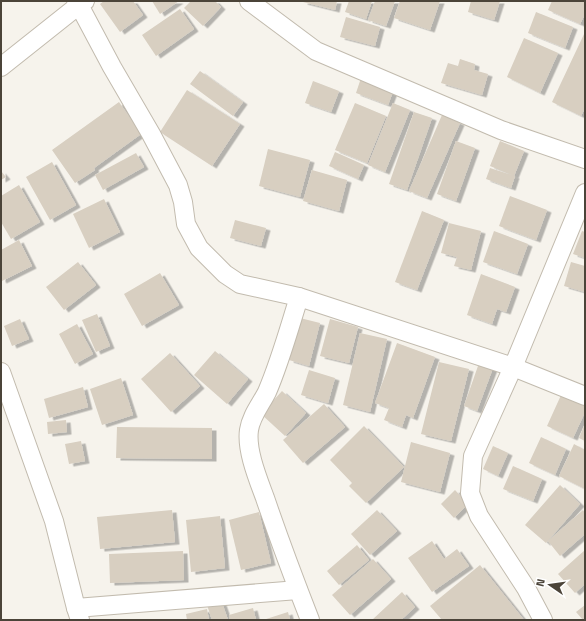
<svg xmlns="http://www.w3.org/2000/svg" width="586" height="621" font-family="'Titillium Web',sans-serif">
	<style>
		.building { fill: #d8cfc1; filter: url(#shadow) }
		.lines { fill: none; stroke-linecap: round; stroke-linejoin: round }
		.street-casing { stroke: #c2bbae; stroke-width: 20 }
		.street { stroke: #fff; stroke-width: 18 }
	</style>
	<defs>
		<filter id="shadow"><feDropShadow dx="4.5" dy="2.5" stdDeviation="0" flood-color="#0004"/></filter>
	</defs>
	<rect width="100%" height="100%" fill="#f6f3ec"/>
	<!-- building -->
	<g class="building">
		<path d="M104,1H133L143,15L120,32L100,4Z"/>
		<path d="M152,1H179L160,14Z"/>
		<path d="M191,1H215L221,7L203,26L184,8Z"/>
		<path d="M303,1H337L335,10L303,2Z"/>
		<path d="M349,1H372L366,19L345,12Z"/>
		<path d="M375,1H395L386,26L368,20Z"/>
		<path d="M400,1H440L430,30L394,18Z"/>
		<path d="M471,1H500L494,20L468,12Z"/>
		<path d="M552,1H585V14L580,24L548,10Z"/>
		<path d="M180,9L194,29L156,56L142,35Z"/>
		<path d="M536,12L573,27L565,48L528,33Z"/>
		<path d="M346,17L380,27L375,46L340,37Z"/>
		<path d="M585,32V108L581,116L552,102Z"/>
		<path d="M524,38L558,53L540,93L507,77Z"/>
		<path d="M460,59L475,64L474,70L488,74L482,95L441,83L448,63L458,66Z"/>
		<path d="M200,71L243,102L233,116L190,84Z"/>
		<path d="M361,78L394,89L388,105L356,93Z"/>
		<path d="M313,81L339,91L331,112L305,103Z"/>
		<path d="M187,90L240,124L212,166L160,132Z"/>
		<path d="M119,102L141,134L94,168L95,170L75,183L52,150Z"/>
		<path d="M355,103L386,116L367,163L335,150Z"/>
		<path d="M393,103L410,110L385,172L368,165Z"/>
		<path d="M414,112L432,118L407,190L389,184Z"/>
		<path d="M442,115L460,123L427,198L409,191Z"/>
		<path d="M456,141L475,148L456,201L437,194Z"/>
		<path d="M500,141L524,151L514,176L490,166Z"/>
		<path d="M268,149L310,160L300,197L259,186Z"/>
		<path d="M335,152L364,165L358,179L329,166Z"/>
		<path d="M136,153L144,167L103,190L95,175Z"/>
		<path d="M52,162L76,205L50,220L26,177Z"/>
		<path d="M490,168L515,176L511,188L486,179Z"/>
		<path d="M312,170L347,180L339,211L303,201Z"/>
		<path d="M1,171L6,177L1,180Z"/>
		<path d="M19,185L40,222L11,239L1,222V196Z"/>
		<path d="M510,196L547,210L536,240L499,226Z"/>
		<path d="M104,199L120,232L89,248L73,214Z"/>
		<path d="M422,211L444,220L417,290L395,282Z"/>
		<path d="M235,220L266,228L261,246L230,238Z"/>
		<path d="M449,223L481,231L471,270L454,266L457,257L441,253Z"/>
		<path d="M494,231L528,244L517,274L483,262Z"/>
		<path d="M582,231L585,232V258L573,254Z"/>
		<path d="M19,240L32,266L2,281L1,279V250Z"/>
		<path d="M78,262L96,285L64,310L46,287Z"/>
		<path d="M571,262L585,266V292L564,286Z"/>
		<path d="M160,273L179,305L142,326L124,294Z"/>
		<path d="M481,274L515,287L506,312L497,309L492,324L467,315Z"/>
		<path d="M97,314L110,346L96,352L82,320Z"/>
		<path d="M300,318L320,323L309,366L289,360Z"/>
		<path d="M20,319L29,339L12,346L4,326Z"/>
		<path d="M330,319L358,327L349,363L320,356Z"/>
		<path d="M77,324L93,354L75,364L59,334Z"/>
		<path d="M360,333L387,339L370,412L343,405Z"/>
		<path d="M397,343L435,357L413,418L406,415L402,427L384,420L389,408L375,403Z"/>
		<path d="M215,351L248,379L227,404L194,375Z"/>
		<path d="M170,353L200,386L171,412L141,379Z"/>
		<path d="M439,362L469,369L451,441L421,434Z"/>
		<path d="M479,363L493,368L477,411L464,406Z"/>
		<path d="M309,370L335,378L328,403L301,395Z"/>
		<path d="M121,378L133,415L102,425L90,389Z"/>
		<path d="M83,387L88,407L49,418L44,399Z"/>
		<path d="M282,391L306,413L285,436L261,414Z"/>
		<path d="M562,393L585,404V412L573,438L547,426Z"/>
		<path d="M324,404L345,427L303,463L283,440Z"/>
		<path d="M66,420L67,432L48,434L47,422Z"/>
		<path d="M585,424V441L579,438Z"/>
		<path d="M364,426L404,467L366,503L349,486L352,483L330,460Z"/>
		<path d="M117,427L212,428V459L116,458Z"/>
		<path d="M541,437L566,449L555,475L529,463Z"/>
		<path d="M81,441L85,461L69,464L65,444Z"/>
		<path d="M411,442L450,453L440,492L401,482Z"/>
		<path d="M574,444L585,450V489L559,476Z"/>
		<path d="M493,446L508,453L498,476L483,469Z"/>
		<path d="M513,466L542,479L533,501L503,489Z"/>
		<path d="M560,485L580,504L546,543L525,525Z"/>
		<path d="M455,490L468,504L454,518L441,504Z"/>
		<path d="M172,510L175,542L100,549L97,517Z"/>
		<path d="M377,510L397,531L370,555L351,534Z"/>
		<path d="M583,510L585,513V534L560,556L548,541Z"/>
		<path d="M259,512L271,563L241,570L229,520Z"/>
		<path d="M220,516L225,568L191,572L186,520Z"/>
		<path d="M432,541L444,559L457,549L469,566L432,592L408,558Z"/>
		<path d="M357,545L369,560L339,585L327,571Z"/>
		<path d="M585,550V584L575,593L558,574Z"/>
		<path d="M183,551L184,580L110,583L109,554Z"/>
		<path d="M373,559L391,579L350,615L332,595Z"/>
		<path d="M480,565L524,620H442L430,606Z"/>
		<path d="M402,592L415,607L401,620H372Z"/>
		<path d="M220,597L228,620H212L206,602Z"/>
		<path d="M585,605V620H583L576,612Z"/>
		<path d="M253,608L256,620H230L229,615Z"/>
		<path d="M207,609L209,620H187L186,614Z"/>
		<path d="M288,612L290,620H263Z"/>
	</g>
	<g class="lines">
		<!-- street casing -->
		<g class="street-casing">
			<g id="street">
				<path d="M85,1L79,5L112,67L151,134L178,185L183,202L186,224L199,248L225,274L240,284L299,297L513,367L585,193"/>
				<path d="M249,1L316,51L501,130L585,159"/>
				<path d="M1,67L79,5L76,1"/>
				<path d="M299,297C289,329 280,362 267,392C261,404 251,416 249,430C246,450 258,479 265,498C279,539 294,579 310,620"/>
				<path d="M1,372L54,521L76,608L80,620"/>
				<path d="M76,608L298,590"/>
				<path d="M543,620L526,588L479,516L470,493L473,456L513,367L585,396"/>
			</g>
		</g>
		<!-- street -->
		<use href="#street" class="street"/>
	</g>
	<!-- border -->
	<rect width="586" height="621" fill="none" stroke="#4b4439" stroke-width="4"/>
	<!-- north arrow -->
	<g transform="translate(550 585) rotate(283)" stroke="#ffffff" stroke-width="3" paint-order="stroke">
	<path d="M0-3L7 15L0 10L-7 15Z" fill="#4b4439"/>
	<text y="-6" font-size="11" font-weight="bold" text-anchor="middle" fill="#4b4439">N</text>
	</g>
</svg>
